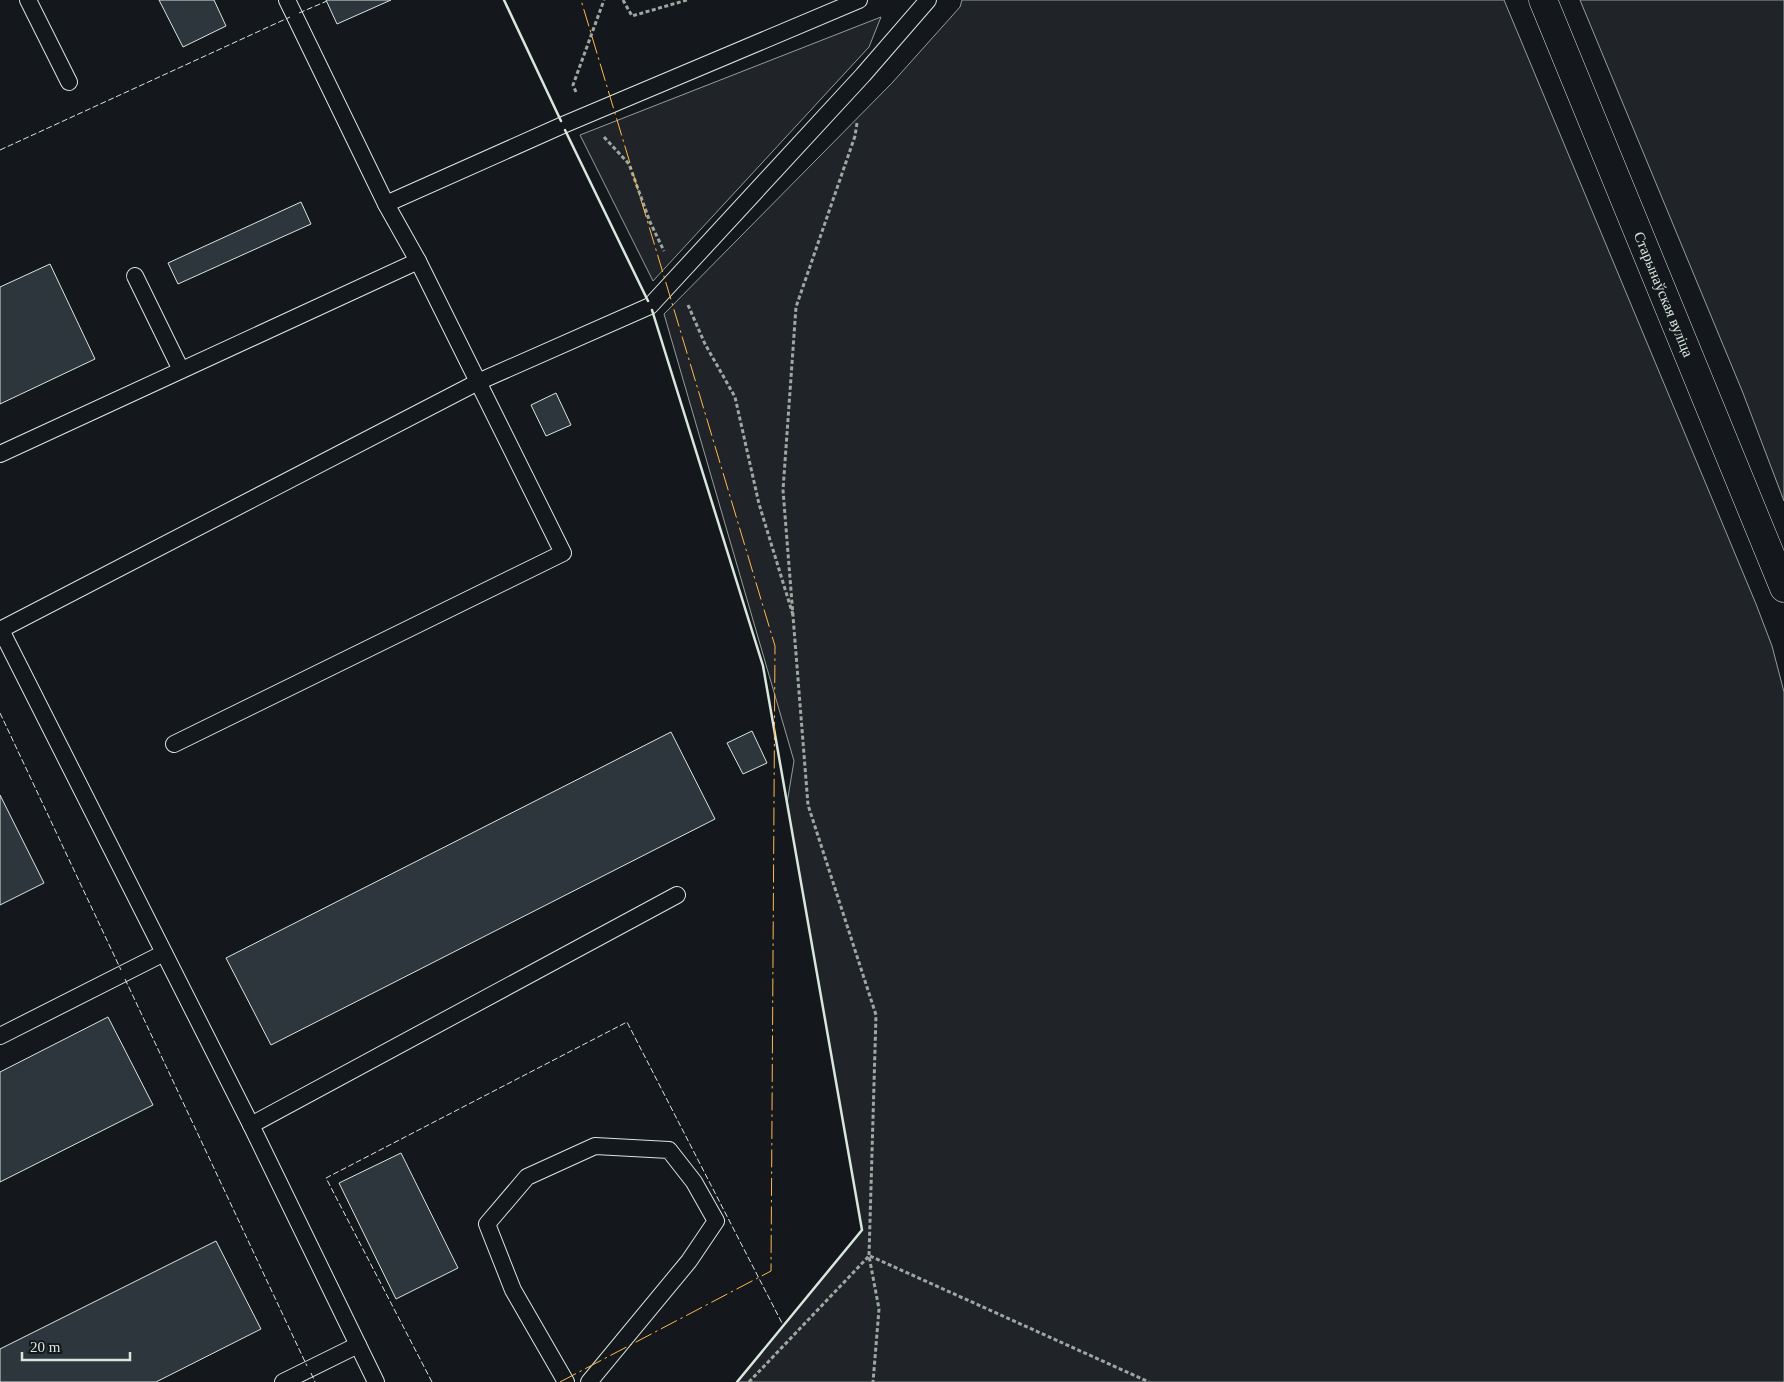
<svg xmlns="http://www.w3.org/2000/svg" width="1784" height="1382" font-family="Georgia,serif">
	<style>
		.green { fill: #202428; stroke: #939e99 }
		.building { fill: #2c363c; stroke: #d8e6dc }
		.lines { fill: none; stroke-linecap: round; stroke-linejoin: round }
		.service-casing { stroke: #d8e6dc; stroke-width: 18 }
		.secondary-casing { stroke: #d8e6dc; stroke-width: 29 }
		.path { stroke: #9da8a2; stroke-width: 3; stroke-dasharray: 4 2.5; stroke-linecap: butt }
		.service { stroke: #14181c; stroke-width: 16 }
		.secondary { stroke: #14181c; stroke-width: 28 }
		.fence { stroke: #d8e6dc; stroke-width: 1; stroke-dasharray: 6 2.5; stroke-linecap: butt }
		.wall { stroke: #d8e6dc; stroke-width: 2.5 }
		.power { stroke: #ffb74d; stroke-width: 1; stroke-dasharray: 18 4 2.5 4; stroke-linecap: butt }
		.labels { text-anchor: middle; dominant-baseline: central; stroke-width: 4; stroke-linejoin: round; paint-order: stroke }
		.street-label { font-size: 15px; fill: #d8e6dc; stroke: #14181c }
	</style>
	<rect width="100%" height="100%" fill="#14181c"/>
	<!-- green -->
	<g class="green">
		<path d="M962,0H1504L1756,604L1772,646L1784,692V1382H737L862,1230L787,803L794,761L664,314L892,83L960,7Z"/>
		<path d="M1580,0H1784V501L1743,393Z"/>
		<path d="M881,17L869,47L653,281L580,135Z"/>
	</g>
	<!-- building -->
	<g class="building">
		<path d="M159,0H214L226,26L183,47Z"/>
		<path d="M326,0H391L337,24Z"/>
		<path d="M301,202L311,224L178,284L168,263Z"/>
		<path d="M50,264L95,359L0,404V287Z"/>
		<path d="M556,393L571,425L546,436L531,405Z"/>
		<path d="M752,731L767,763L743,774L727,743Z"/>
		<path d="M671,732L715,819L271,1045L226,958Z"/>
		<path d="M0,795L44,883L0,905Z"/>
		<path d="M108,1017L153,1105L0,1182V1072Z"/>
		<path d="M401,1153L458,1268L396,1299L339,1183Z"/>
		<path d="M216,1241L261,1329L156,1382H0V1349Z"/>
	</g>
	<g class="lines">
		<!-- service casing -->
		<g class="service-casing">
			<g id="service">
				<path d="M28,0L69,82"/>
				<path d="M386,204L563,125L859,0"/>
				<path d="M135,276L181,370"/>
				<path d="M0,454L418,261"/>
				<path d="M0,630L478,382L650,306L863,75L928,0"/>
				<path d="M1,630L251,1125L376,1382"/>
				<path d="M174,744L563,553L418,261L386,204L287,0"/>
				<path d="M0,1036L164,953"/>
				<path d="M251,1125L677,895"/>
				<path d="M283,1382L358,1345"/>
				<path d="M566,1382L513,1290L487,1224L527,1177L595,1146L669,1150L694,1182L716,1221L689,1261L589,1382"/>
			</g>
		</g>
		<!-- secondary casing -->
		<g class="secondary-casing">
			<g id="secondary">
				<path id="s1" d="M1543,0L1784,588"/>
			</g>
		</g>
		<!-- path -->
		<g class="path">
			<path d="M623,0L632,16L687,0"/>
			<path d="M576,92L573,85L604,0"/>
			<path d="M857,123L855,136L796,307L783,490L808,805L876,1015L869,1256L879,1309L873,1382"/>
			<path d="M604,137L629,164L650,222L664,251"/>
			<path d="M688,305L705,344L735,397L759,504L793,615"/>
			<path d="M870,1256L1149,1382"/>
			<path d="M749,1382L869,1256"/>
		</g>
		<!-- service -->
		<use href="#service" class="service"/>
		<!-- secondary -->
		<use href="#secondary" class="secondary"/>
		<!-- fence -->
		<g class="fence">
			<path d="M299,13L327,1"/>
			<path d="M0,150L290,17"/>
			<path d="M0,713L121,970"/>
			<path d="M125,979L307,1366"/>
			<path d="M311,1373L315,1382"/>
			<path d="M432,1382L326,1178L627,1022L783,1325"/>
		</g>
		<!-- wall -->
		<g class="wall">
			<path d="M504,0L561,121"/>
			<path d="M565,130L648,301"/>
			<path d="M652,310L763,666L862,1230L737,1382"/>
		</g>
		<!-- power -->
		<path class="power" d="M560,1382L771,1271L775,646L581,0"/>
	</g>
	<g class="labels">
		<!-- street labels -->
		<g class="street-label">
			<text stroke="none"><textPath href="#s1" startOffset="318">Старынаўская вуліца</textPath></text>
		</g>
	</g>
	<!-- scale -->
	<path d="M22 1352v8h108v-8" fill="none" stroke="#d8e6dc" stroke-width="2.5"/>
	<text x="30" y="1352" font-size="15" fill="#d8e6dc" stroke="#14181c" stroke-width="4" paint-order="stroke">20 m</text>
</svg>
